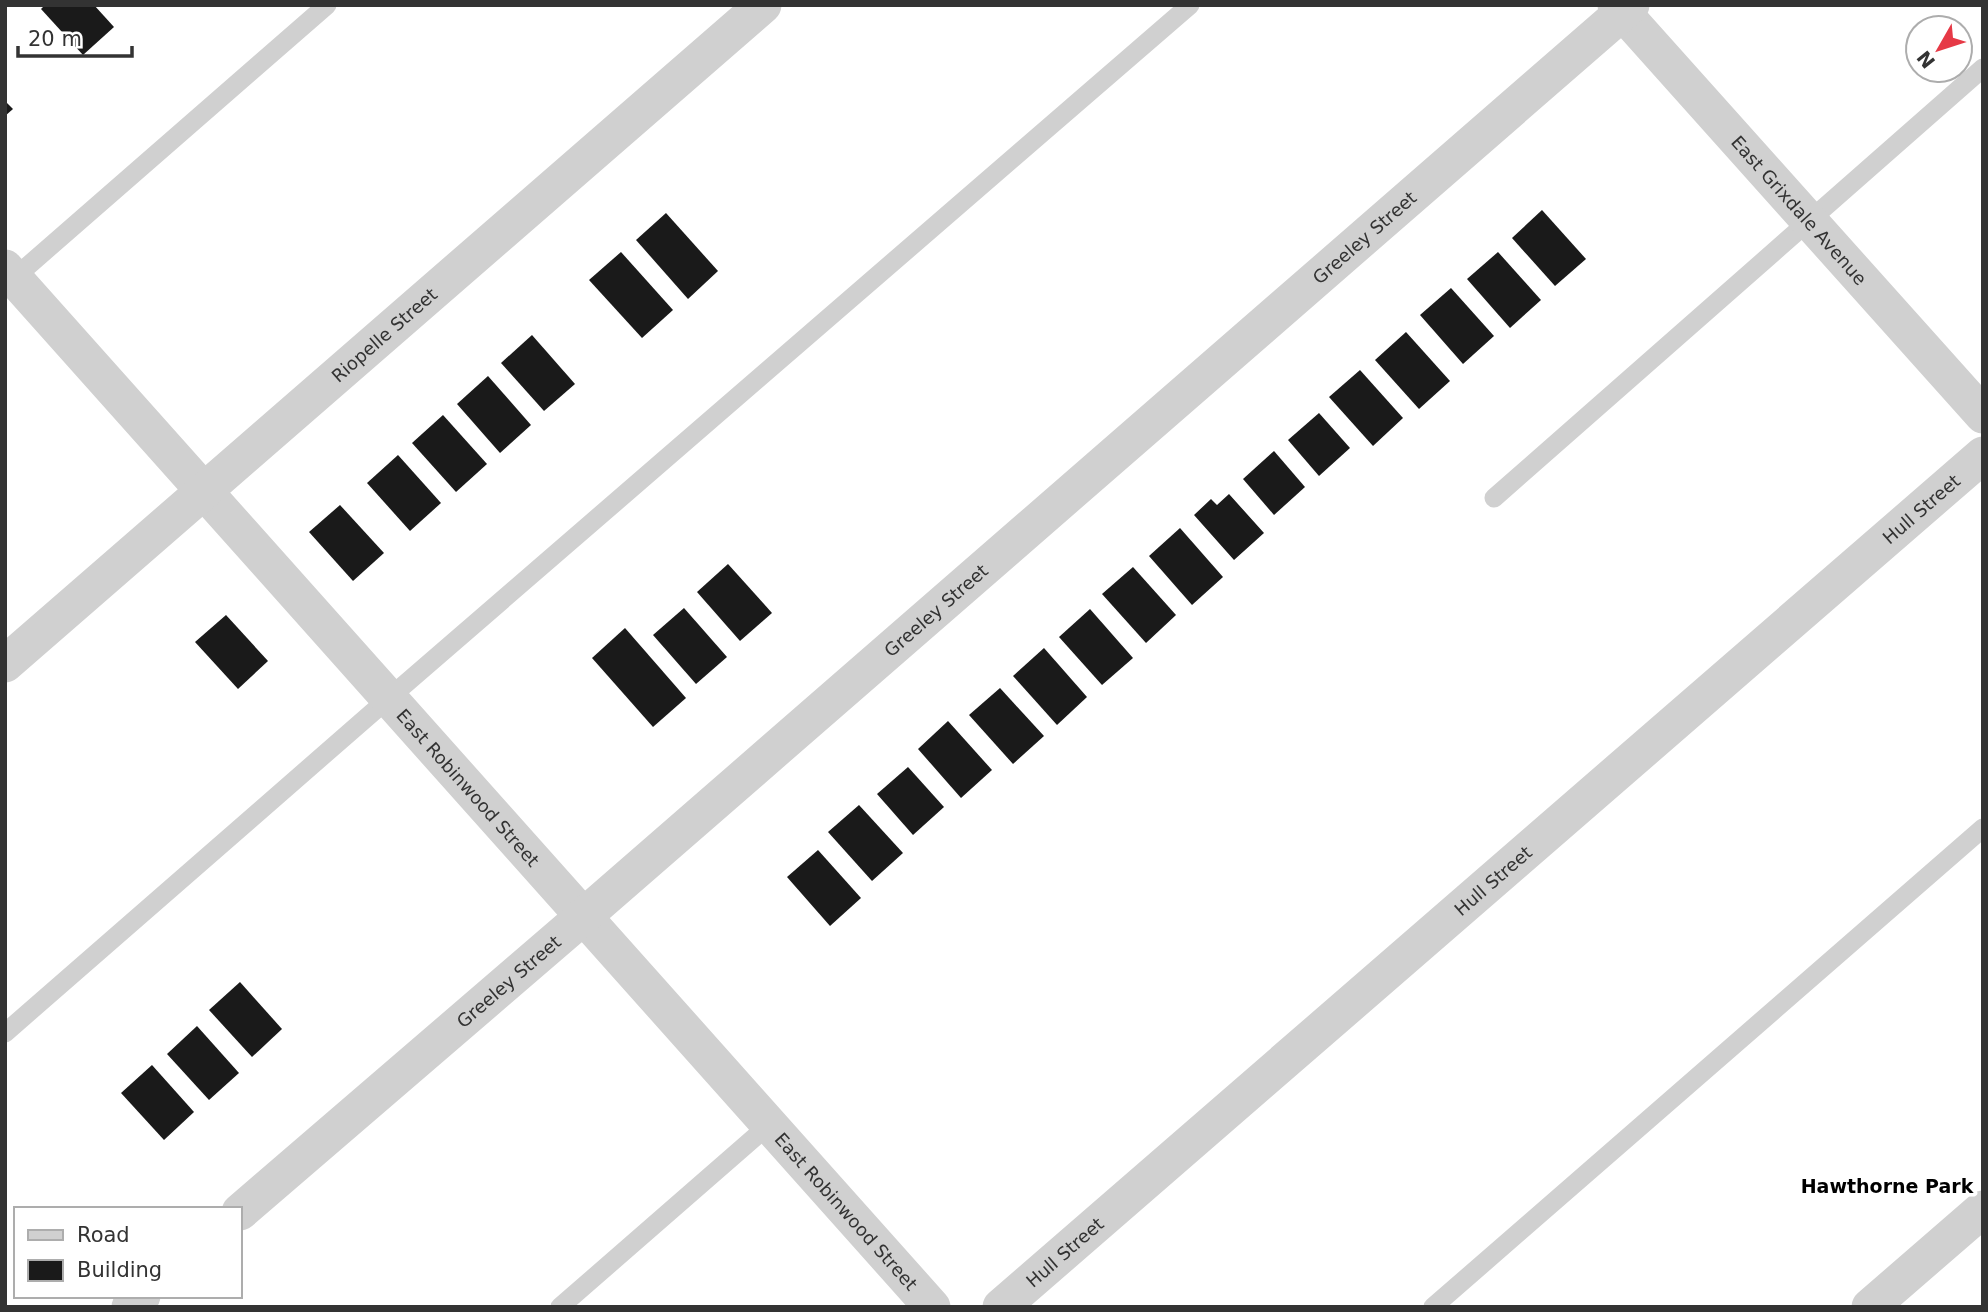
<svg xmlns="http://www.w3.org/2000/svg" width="1988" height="1312" font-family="'DejaVu Sans',sans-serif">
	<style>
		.building { fill: #1a1a1a }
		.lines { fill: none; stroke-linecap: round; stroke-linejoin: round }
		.lane { stroke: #d0d0d0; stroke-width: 19 }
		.street { stroke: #d0d0d0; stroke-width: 37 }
		.labels { text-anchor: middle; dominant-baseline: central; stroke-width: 7; stroke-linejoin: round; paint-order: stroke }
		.street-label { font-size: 18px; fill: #333; stroke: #fff }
		.neighbourhood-label { font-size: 19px; font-weight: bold; fill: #000; stroke: #fff }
	</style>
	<rect width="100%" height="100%" fill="#fff"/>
	<!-- building -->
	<g class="building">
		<path d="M45,5H94L114,27L83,55L41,9Z"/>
		<path d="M5,101L13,109L5,116Z"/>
		<path d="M1542,210L1586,259L1555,286L1512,238Z"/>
		<path d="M666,213L718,271L688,299L636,240Z"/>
		<path d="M621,252L673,310L642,338L589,280Z"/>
		<path d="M1498,252L1541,300L1510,328L1467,279Z"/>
		<path d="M1451,288L1494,336L1463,364L1420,315Z"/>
		<path d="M1406,332L1450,381L1419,409L1375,360Z"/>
		<path d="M532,335L575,384L544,411L501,363Z"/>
		<path d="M1360,370L1403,418L1373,446L1329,397Z"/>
		<path d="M488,376L531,425L500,453L457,404Z"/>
		<path d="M1319,413L1350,448L1319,476L1288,440Z"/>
		<path d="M443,415L487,464L456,492L412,443Z"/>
		<path d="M1274,451L1305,487L1274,515L1243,479Z"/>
		<path d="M398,455L441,503L410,531L367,483Z"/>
		<path d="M1229,494L1264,533L1234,560L1194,515L1211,499L1217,505Z"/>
		<path d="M340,505L384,553L353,581L309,532Z"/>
		<path d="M1180,528L1223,577L1192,605L1149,556Z"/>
		<path d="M728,564L772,613L740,641L697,592Z"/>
		<path d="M1133,567L1176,615L1146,643L1102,594Z"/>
		<path d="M684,608L727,657L696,684L653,635Z"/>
		<path d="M1090,609L1133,658L1102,685L1059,637Z"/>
		<path d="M226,615L268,661L238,689L195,642Z"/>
		<path d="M625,628L686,698L653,727L592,658Z"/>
		<path d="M1044,648L1087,697L1057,725L1013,676Z"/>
		<path d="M1000,688L1044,736L1013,764L969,715Z"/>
		<path d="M948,721L992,770L961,798L918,749Z"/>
		<path d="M908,767L944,807L913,835L877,794Z"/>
		<path d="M859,805L903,853L872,881L828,832Z"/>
		<path d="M818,850L861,898L830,926L787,877Z"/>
		<path d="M240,982L282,1029L252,1057L209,1010Z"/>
		<path d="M197,1026L239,1073L209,1100L167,1054Z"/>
		<path d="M152,1065L194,1112L164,1140L121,1093Z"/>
	</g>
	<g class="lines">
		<!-- lane -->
		<g class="lane">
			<path d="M14,278L327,5"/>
			<path d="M1494,498L1983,68"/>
			<path d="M5,1033L389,698L1190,5"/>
			<path d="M560,1307L770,1124"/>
			<path d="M1433,1307L1983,828"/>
		</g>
		<!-- street -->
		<g class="street">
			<path id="s1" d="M1616,5L1983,415"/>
			<path id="s2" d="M5,268L932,1307"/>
			<path id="s3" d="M5,664L763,5"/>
			<path id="s4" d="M240,1212L584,916L1631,5"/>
			<path d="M130,1307L142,1296"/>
			<path id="s5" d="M1001,1307L1983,455"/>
			<path d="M1870,1307L1983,1209"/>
		</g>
	</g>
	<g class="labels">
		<!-- street labels -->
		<g class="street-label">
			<text stroke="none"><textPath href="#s1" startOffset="275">East Grixdale Avenue</textPath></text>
			<text stroke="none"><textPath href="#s4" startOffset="1488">Greeley Street</textPath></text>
			<text stroke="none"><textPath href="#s3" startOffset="502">Riopelle Street</textPath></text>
			<text stroke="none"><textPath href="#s5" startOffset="1218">Hull Street</textPath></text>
			<text stroke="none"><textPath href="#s4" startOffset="920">Greeley Street</textPath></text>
			<text stroke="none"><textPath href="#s2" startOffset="696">East Robinwood Street</textPath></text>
			<text stroke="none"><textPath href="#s5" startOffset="651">Hull Street</textPath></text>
			<text stroke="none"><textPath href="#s4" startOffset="354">Greeley Street</textPath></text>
			<text stroke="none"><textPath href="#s2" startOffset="1264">East Robinwood Street</textPath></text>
			<text stroke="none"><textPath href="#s5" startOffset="84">Hull Street</textPath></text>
		</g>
		<!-- neighbourhood labels -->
		<g class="neighbourhood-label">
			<text x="1887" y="1186">Hawthorne Park</text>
		</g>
	</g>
	<!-- border -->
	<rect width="1988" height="1312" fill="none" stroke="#333333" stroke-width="14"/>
	<!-- legend -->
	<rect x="14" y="1207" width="228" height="91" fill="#ffffff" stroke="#adadad" stroke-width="2"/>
	<rect x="28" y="1230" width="35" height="10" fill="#d0d0d0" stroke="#adadad" stroke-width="2"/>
	<text x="77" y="1242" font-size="21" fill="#333333">Road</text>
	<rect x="28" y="1260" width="35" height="21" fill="#1a1a1a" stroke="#adadad" stroke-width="2"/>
	<text x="77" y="1277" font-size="21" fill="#333333">Building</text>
	<!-- north arrow -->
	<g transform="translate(1939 49) rotate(231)"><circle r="33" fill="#ffffff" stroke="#adadad" stroke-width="2"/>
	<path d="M0-5L12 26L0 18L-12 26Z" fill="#e63946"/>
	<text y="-10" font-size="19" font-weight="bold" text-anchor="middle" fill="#333333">N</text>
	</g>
	<!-- scale -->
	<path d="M18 46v10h114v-10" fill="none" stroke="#333333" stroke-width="3.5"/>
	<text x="28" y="46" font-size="21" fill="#333333" stroke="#ffffff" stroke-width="5" paint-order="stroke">20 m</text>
</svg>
